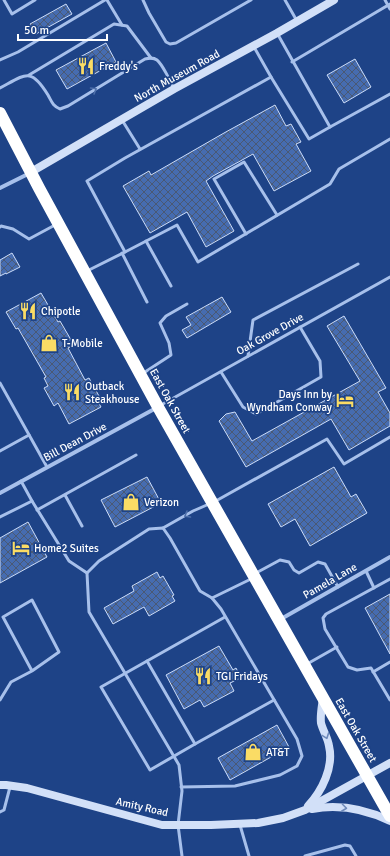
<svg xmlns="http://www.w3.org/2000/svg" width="390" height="856" font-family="Signika,sans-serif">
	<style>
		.building { fill: url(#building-cross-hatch); stroke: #ccdcf8 }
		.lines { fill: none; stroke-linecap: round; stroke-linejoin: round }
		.lane { stroke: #a7c0eb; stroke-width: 3 }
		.street { stroke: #a7c0eb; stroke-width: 4 }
		.secondary { stroke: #d2e0f8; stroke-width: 8 }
		.highway { stroke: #fff; stroke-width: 12 }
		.oneway { stroke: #4e6faa }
		.oneway2 { stroke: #6f8aba }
		.labels { text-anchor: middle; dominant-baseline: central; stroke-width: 3.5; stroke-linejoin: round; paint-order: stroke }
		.poi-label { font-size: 11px; fill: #fff; stroke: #1e4387; text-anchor: start }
		.street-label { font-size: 11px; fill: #fff; stroke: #1e4387 }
	</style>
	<defs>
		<pattern id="building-cross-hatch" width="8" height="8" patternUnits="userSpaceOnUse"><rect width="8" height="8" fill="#466cb0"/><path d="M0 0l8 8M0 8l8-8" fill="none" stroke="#4a5974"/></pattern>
	</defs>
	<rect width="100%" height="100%" fill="#1e4387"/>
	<!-- building -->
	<g class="building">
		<path d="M66,4L72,14L36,34L30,24Z"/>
		<path d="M106,43L116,62L67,89L56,70Z"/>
		<path d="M355,59L371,87L344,103L327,75Z"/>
		<path d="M275,105L286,126L291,124L301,142L296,144L311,171L274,191L253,154L213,176L206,181L234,231L206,247L187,212L150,233L123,186L149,171L151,175L224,133Z"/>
		<path d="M12,253L20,267L6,274V273L0,276V260Z"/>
		<path d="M41,293L58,322L60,321L74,345L68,348L85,380L89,378L99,396L96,398L101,407L69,424L58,403L54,406L44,388L48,386L44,378L46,377L18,328L16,329L6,312Z"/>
		<path d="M222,297L231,312L187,338L182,330L191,325L186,317Z"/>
		<path d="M344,316L386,388L378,392L390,413V426L349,450L331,419L246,467L219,421L226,414L235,412L252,441L360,381L327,326Z"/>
		<path d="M334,467L351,497L356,494L367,513L310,546L295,519L281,527L268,504Z"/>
		<path d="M147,477L161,503L115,527L101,500Z"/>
		<path d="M28,522L47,557L0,583V538Z"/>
		<path d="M157,572L160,578L163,576L174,595L172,596L175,601L149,616L144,607L113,624L104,608L134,591L132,586Z"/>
		<path d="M390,594V654L365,608Z"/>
		<path d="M219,646L233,670L236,668L241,678L230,683L234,691L204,707L200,700L184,709L166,675Z"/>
		<path d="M277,725L289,747L230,780L218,758Z"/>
	</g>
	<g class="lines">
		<!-- lane -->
		<g class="lane">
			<path d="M4,0L12,14L35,0"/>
			<path d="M107,0L122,25"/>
			<path d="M143,0L149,13L166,42L170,44L176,43L251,0"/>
			<path d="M285,0L297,21"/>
			<path d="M385,0L390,9"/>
			<path d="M277,33L330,127L390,94"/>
			<path d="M254,47L271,77"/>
			<path d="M0,60L18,52L105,0"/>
			<path d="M292,62L390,4"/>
			<path d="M29,75L114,24L127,26L151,58"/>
			<path d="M0,88C26,74 31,67 48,95C52,102 52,105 60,109L68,106L145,59C149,58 153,57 157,60C162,64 171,82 174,89"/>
			<path d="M122,120L140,149"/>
			<path d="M0,227L1,226L13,229L29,239L55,225"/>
			<path d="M246,234L214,179L244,162L277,215"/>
			<path d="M146,241L171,286"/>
			<path d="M125,252L177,225L198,262L330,184L339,169L390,139"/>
			<path d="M122,253L147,302"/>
			<path d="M87,271L125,252L87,181L125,158L271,77L309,139L330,127"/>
			<path d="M248,356L253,320L358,264"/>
			<path d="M221,372L243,407L256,414L321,377L320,361L300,327"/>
			<path d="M142,374L171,355L169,343L160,323L166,316L187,304"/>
			<path d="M0,383L47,467"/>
			<path d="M161,405L390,277"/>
			<path d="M0,451L29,435"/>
			<path d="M21,481L32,501L69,561L87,573"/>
			<path d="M65,495L82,526"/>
			<path d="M214,502L327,439L344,464L390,437"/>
			<path d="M37,510L136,455"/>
			<path d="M0,517L32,501"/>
			<path d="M163,528L193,511L209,504"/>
			<path d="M366,571L374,588"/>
			<path d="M256,573L280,560L289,562L294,570L299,573L318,562L325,564L338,587"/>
			<path d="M390,579L326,614L323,618L325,629L348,667L357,670L371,668L390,700"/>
			<path d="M147,661L195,744L274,700"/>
			<path d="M307,664L337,647"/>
			<path d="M373,672L390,662"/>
			<path d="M0,700L11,682L32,671L59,652L32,600L3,617L32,671"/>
			<path d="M195,744L150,770L101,687L225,617"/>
			<path d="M181,787L235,786L280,775L297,766L302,756L297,739L221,609L212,598"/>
			<path d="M0,812L4,810L10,787"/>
			<path d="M240,825L249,856"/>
			<path d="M182,856L178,825L182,791L179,765L89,612L87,573L99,561L149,529L163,528L170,538L200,591L212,598L253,578"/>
			<path d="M305,856L345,845L350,846L356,856"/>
		</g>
		<!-- street -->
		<g class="street">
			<path d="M0,188L30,173"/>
			<path d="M0,493L158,407"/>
			<path d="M281,619L390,557"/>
		</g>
		<!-- secondary -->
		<g class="secondary">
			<path d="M31,172L174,89L277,33L334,0"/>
			<path d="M0,785H6L27,788L162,825H211L258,823L283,818L305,810L390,763"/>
			<path d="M308,806C322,791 334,767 329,746C328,738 323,731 321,723C320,715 322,706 323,698"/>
			<path d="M312,809C339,804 365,809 390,821"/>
		</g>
		<!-- highway -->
		<path class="highway" d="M0,113L39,188L158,407L390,816"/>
	</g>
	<!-- one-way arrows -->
	<defs><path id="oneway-chevron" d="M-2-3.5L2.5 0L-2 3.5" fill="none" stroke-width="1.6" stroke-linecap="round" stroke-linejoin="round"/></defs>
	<g class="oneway">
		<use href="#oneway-chevron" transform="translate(94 90) rotate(-31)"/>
		<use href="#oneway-chevron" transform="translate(187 515) rotate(150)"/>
	</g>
	<g class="oneway2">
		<use href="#oneway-chevron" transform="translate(326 736) rotate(70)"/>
		<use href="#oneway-chevron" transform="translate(344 808) rotate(7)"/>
	</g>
	<!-- icons -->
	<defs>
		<g id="restaurant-bare" transform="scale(1.38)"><path d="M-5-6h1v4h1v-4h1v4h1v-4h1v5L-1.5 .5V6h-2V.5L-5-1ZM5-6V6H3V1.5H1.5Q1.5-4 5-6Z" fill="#fadc65" stroke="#1e4387" stroke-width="2.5" paint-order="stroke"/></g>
		<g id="shop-bare" transform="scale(1.38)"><path d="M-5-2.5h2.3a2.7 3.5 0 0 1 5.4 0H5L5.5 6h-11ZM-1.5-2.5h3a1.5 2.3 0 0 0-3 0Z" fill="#fadc65" stroke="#1e4387" stroke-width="2.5" paint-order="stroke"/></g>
		<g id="hotel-bare" transform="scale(1.38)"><path d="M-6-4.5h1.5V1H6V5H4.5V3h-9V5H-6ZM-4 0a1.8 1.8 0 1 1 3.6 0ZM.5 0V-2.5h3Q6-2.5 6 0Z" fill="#fadc65" stroke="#1e4387" stroke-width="2.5" paint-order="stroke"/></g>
	</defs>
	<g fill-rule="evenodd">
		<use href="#restaurant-bare" x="86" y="66"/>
		<use href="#restaurant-bare" x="28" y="311"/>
		<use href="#shop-bare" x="49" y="343"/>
		<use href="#restaurant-bare" x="72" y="392"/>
		<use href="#hotel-bare" x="345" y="400"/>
		<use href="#shop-bare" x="131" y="502"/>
		<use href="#hotel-bare" x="21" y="548"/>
		<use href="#restaurant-bare" x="203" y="676"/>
		<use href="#shop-bare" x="253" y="752"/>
	</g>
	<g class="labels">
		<!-- poi labels -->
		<g class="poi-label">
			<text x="99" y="66">Freddy's</text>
			<text x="41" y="311">Chipotle</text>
			<text x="62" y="343">T-Mobile</text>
			<text x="85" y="386">Outback<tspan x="85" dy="13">Steakhouse</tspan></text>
			<text x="332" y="394" text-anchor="end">Days Inn by<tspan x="332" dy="13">Wyndham Conway</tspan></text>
			<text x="144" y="502">Verizon</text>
			<text x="34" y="548">Home2 Suites</text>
			<text x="216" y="676">TGI Fridays</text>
			<text x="266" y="752">AT&amp;T</text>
		</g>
		<!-- street labels -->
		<g class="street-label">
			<text transform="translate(177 76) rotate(-29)">North Museum Road</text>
			<text transform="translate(270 334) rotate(-29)">Oak Grove Drive</text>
			<text transform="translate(170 401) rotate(61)">East Oak Street</text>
			<text transform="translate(75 442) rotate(-28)">Bill Dean Drive</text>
			<text transform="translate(330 581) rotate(-30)">Pamela Lane</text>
			<text transform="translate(356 730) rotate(60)">East Oak Street</text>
			<text transform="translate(142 807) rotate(13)">Amity Road</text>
		</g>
	</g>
	<!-- scale -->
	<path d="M18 34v6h89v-6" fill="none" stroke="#ffffff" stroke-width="2"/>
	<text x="24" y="34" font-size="12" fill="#ffffff" stroke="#1e4387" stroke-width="3" paint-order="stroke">50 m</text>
</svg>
